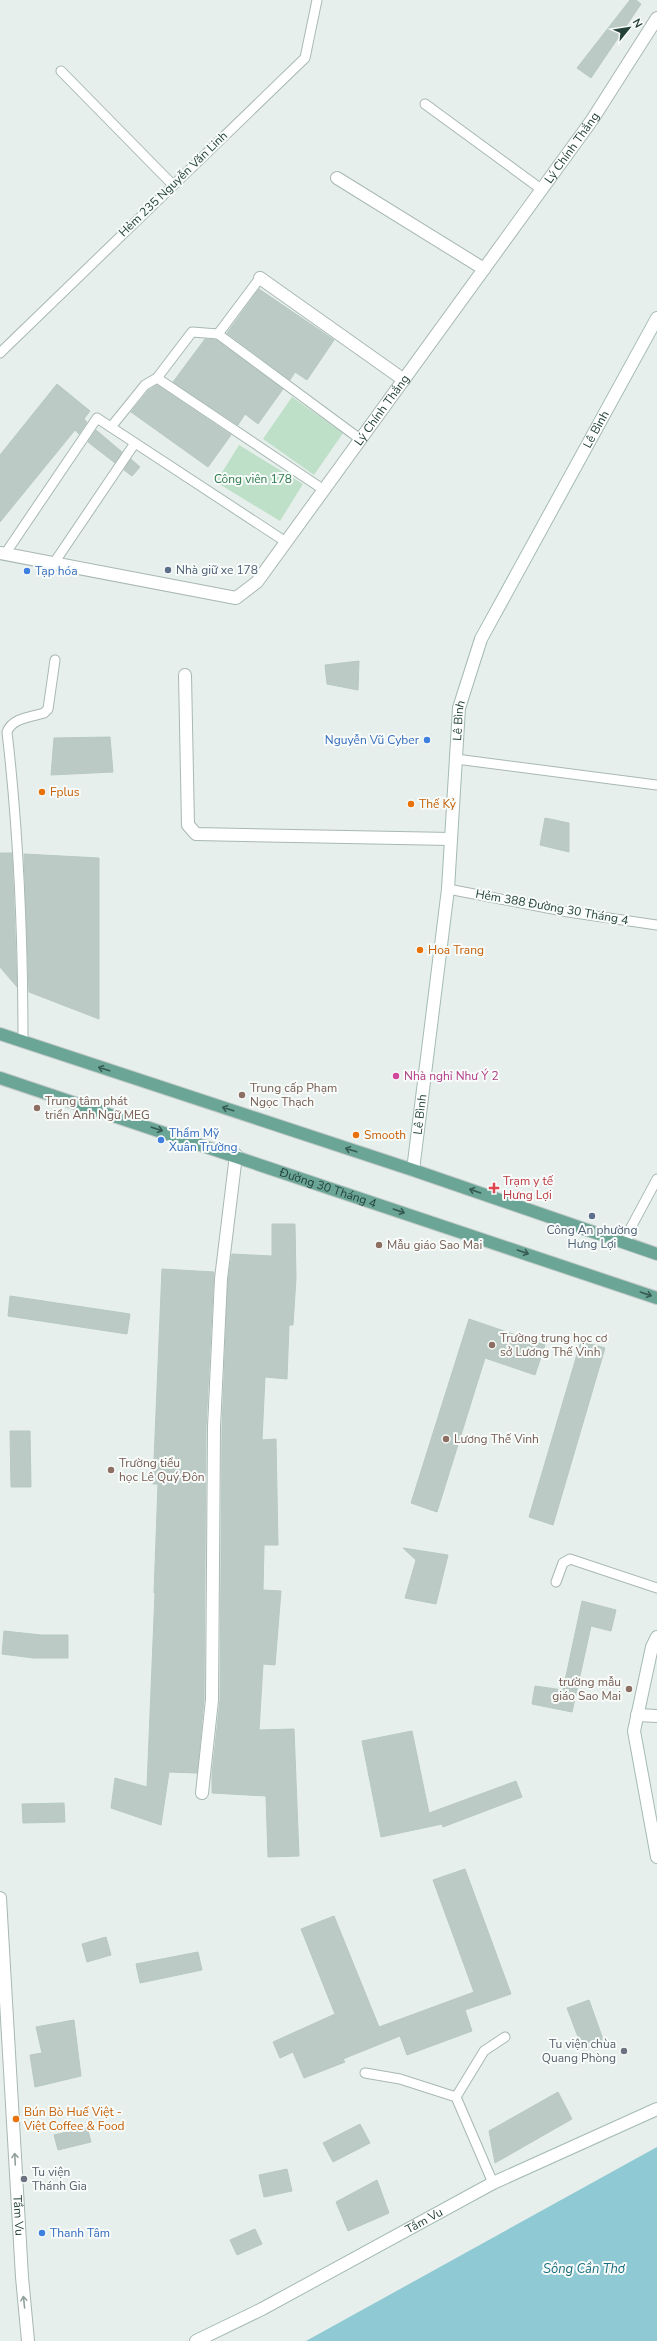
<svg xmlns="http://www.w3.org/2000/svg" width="657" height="2341" font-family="'Nunito Sans',sans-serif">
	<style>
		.green { fill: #bfe0c8 }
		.water { fill: #8ec9d4 }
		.building { fill: #bbcac4; stroke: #b8c9c2 }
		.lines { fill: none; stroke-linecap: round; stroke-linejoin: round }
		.lane-casing { stroke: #a8b8b2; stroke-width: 11 }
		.street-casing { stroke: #a8b8b2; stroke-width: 14 }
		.secondary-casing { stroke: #a4bbb3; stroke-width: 14 }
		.primary-casing { stroke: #c2cac8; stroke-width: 14 }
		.lane { stroke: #fff; stroke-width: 9 }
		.street { stroke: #fff; stroke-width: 12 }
		.secondary { stroke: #fff; stroke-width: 12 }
		.primary { stroke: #6aa596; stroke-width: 12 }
		.oneway { stroke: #365b51 }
		.oneway2 { stroke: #92a09c }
		.service-dot { fill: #5c6f8a; stroke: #f7fbf9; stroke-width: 1.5 }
		.shop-dot { fill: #3f7fe0; stroke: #f7fbf9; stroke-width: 1.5 }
		.food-dot { fill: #e8710a; stroke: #f7fbf9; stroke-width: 1.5 }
		.hotel-dot { fill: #d1479c; stroke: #f7fbf9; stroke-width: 1.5 }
		.education-dot { fill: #8d6e63; stroke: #f7fbf9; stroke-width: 1.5 }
		.health-dot { fill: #e0444e; stroke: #f7fbf9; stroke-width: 1.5 }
		.worship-dot { fill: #6b7280; stroke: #f7fbf9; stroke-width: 1.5 }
		.labels { text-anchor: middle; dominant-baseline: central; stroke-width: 4; stroke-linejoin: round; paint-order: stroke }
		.street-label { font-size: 12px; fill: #24423a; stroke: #f7fbf9 }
		.park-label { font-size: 12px; fill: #2d7a4b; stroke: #f7fbf9 }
		.service-label { font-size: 12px; fill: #4e5e75; stroke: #f7fbf9; text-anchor: start }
		.shop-label { font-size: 12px; fill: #366cbe; stroke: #f7fbf9; text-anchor: start }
		.food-label { font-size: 12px; fill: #c56008; stroke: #f7fbf9; text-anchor: start }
		.hotel-label { font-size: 12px; fill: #b23c85; stroke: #f7fbf9; text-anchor: start }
		.education-label { font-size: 12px; fill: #785e54; stroke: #f7fbf9; text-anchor: start }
		.health-label { font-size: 12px; fill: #be3a42; stroke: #f7fbf9; text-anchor: start }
		.worship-label { font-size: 12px; fill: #5b616d; stroke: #f7fbf9; text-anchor: end }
		.water-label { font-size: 13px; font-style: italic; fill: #1c6f80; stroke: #f7fbf9 }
	</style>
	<rect width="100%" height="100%" fill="#e6efeb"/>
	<!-- green -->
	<g class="green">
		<path d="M292,397L343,433L314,475L263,439Z"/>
		<path d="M239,445L303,484L280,521L216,482Z"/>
	</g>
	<!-- water -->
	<path class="water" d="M657,2147V2341H306Z"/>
	<!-- building -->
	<g class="building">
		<path d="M630,0H636L641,4L591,78L577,68Z"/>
		<path d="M259,289L334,340L307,380L295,372L290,380L227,333Z"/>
		<path d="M205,339L216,340L283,389L258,424L245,414L238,425L173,382Z"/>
		<path d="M57,384L90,411L84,419L87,422L79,434L75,430L0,522V455Z"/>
		<path d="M157,385L231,435L208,467L131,412L149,390Z"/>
		<path d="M96,430L122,452L115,463L88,442Z"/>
		<path d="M131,459L140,467L132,476L124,470Z"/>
		<path d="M359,661L358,690L327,684L325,665Z"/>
		<path d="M110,737L113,772L51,775L54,738Z"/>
		<path d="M545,818L569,823V852L540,845Z"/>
		<path d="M0,853H12L17,987L0,967Z"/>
		<path d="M24,854L99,858V1019L29,992Z"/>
		<path d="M272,1224H295L296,1278L293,1325H289L287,1379L265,1377L262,1440L276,1439L278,1545H264L263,1590L281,1591L275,1665L263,1664L259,1730L294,1729L299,1856L268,1857L266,1796L212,1793V1774L220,1700L222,1427L228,1280L232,1254L272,1256Z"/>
		<path d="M162,1269L214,1272L206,1427L204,1700L197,1773L169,1772L161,1825L111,1808L115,1778L147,1787L155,1593H154L158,1484H153Z"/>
		<path d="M10,1296L130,1314L127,1334L8,1316Z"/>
		<path d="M469,1319L545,1345L535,1375L485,1358L437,1512L411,1503Z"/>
		<path d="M581,1341L605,1348L553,1525L529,1517Z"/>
		<path d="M10,1431H30L31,1487H11Z"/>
		<path d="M403,1548L448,1555L436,1604L405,1598L416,1560Z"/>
		<path d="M582,1601L616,1610L611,1631L591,1626L572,1712L532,1704L535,1686L563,1690Z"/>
		<path d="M4,1631L41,1635H68V1658H33L2,1654Z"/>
		<path d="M412,1731L429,1813L516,1781L522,1797L443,1827L442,1824L381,1837L362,1741Z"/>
		<path d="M64,1803L65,1822L23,1823L22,1804Z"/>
		<path d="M465,1869L511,1994L465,2010L472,2031L407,2055L400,2036L343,2059L345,2062L304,2078L293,2052L280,2058L273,2042L335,2014L301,1929L334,1916L379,2027L474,1992L433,1880Z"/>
		<path d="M106,1937L111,1955L87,1962L82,1944Z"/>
		<path d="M198,1952L202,1970L140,1983L136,1964Z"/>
		<path d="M589,2000L604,2042L583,2050L567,2008Z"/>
		<path d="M74,2020L81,2076L35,2087L30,2055L42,2053L36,2027Z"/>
		<path d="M558,2092L572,2119L495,2163L489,2131Z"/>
		<path d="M360,2124L370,2143L333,2162L323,2143Z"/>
		<path d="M87,2127L91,2142L58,2150L54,2135Z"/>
		<path d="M287,2169L292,2191L264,2197L259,2175Z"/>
		<path d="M377,2180L389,2213L348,2231L336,2202Z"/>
		<path d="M255,2229L262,2244L237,2255L230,2240Z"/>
	</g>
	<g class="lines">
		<!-- lane casing -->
		<g class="lane-casing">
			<g id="lane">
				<path d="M61,71L172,184"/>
				<path d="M425,104L541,189"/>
				<path d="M218,334L360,439"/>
				<path d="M0,353L305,58L317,0"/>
				<path d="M157,378L324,490"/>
				<path d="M111,427L145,385L157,378L192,332L218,334L260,278"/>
				<path d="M5,554L97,418L286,542"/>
				<path d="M54,563L135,443"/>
				<path d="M456,759L657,785"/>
				<path d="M448,889L568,912L657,925"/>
				<path d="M23,1042C23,939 19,835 7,732C12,718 31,717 44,713L48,709L55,660"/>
				<path d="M627,1244L629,1231L657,1179"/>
				<path d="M556,1582L563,1563L570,1559L657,1588"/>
				<path d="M365,2073L400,2079L456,2097L493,2183"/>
				<path d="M456,2097L484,2051L505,2037"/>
			</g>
		</g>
		<!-- street casing -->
		<g class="street-casing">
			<g id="street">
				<path d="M337,178L484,269"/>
				<path d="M260,278L404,380"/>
				<path id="s1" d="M0,553L236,598L257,582L592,120L657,18"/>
				<path d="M185,675L188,825L196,834L451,839"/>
				<path d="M637,1715L657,1716"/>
				<path d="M202,1793L212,1700L214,1427L221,1279L236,1155"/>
				<path id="s2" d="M0,1898L22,2277L28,2341"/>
			</g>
		</g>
		<!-- secondary casing -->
		<g class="secondary-casing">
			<g id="secondary">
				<path id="s3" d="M413,1170L448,889L459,708L481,639L657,318"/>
				<path d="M657,1637L652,1647L634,1731L657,1857"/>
				<path id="s4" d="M196,2341L262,2309L493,2183L657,2109"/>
			</g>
		</g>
		<!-- primary casing -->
		<g class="primary-casing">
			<g id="primary">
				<path d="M0,1034L413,1170L657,1254"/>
				<path id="s5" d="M0,1078L657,1298"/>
			</g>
		</g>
		<!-- lane -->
		<use href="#lane" class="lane"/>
		<!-- street -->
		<use href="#street" class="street"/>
		<!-- secondary -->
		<use href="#secondary" class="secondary"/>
		<!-- primary -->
		<use href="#primary" class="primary"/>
	</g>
	<!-- one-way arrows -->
	<defs><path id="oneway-shaft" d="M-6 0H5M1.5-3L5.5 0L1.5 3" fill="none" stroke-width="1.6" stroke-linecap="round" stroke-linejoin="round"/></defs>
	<g class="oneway">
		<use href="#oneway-shaft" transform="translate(104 1069) rotate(-162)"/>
		<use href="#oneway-shaft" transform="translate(228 1109) rotate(-162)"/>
		<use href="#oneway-shaft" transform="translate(157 1129) rotate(18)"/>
		<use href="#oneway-shaft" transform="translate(351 1150) rotate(-162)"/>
		<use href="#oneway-shaft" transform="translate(475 1191) rotate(-161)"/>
		<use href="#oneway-shaft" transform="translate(399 1211) rotate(19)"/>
		<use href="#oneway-shaft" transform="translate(523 1252) rotate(19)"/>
		<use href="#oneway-shaft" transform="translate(646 1294) rotate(19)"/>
	</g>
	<g class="oneway2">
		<use href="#oneway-shaft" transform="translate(15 2159) rotate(-93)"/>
		<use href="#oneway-shaft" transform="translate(24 2302) rotate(-96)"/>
	</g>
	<!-- markers -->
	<g class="service-dot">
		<circle cx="168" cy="570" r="4"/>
		<circle cx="592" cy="1216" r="4"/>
	</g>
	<g class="shop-dot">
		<circle cx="27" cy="571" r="4"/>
		<circle cx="427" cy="740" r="4"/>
		<circle cx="161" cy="1140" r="4"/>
		<circle cx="42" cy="2233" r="4"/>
	</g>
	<g class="food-dot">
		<circle cx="42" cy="792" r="4"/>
		<circle cx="411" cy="804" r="4"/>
		<circle cx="420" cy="950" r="4"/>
		<circle cx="356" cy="1135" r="4"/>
		<circle cx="16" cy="2119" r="4"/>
	</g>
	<circle class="hotel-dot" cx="396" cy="1076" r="4"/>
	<g class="education-dot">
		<circle cx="242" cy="1095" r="4"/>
		<circle cx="37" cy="1108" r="4"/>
		<circle cx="379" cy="1245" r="4"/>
		<circle cx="492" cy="1345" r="4"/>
		<circle cx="446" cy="1439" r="4"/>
		<circle cx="111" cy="1470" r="4"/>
		<circle cx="629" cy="1689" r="4"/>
	</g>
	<path class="health-dot" d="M492 1182h4v4h4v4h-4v4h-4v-4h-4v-4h4z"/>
	<g class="worship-dot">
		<circle cx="624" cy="2051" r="4"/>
		<circle cx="24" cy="2179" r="4"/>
	</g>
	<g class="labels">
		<!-- street labels -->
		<g class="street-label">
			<text stroke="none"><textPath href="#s1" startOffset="803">Lý Chính Thắng</textPath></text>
			<text transform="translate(173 184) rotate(-44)">Hẻm 235 Nguyễn Văn Linh</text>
			<text stroke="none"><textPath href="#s1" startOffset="479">Lý Chính Thắng</textPath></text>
			<text stroke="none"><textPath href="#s3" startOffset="776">Lê Bình</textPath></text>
			<text stroke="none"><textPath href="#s3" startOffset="452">Lê Bình</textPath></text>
			<text transform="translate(552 907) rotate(10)">Hẻm 388 Đường 30 Tháng 4</text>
			<text stroke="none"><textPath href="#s3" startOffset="56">Lê Bình</textPath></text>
			<text stroke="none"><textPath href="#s5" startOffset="346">Đường 30 Tháng 4</textPath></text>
			<text stroke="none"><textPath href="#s2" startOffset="318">Tầm Vu</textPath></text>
			<text stroke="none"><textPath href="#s4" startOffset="258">Tầm Vu</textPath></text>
		</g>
		<!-- park labels -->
		<g class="park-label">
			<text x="253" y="479">Công viên 178</text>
		</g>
		<!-- service labels -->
		<g class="service-label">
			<text x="176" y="570">Nhà giữ xe 178</text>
			<text x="592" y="1230" text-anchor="middle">Công An phường<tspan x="592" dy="14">Hưng Lợi</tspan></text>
		</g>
		<!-- shop labels -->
		<g class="shop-label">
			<text x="35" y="571">Tạp hóa</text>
			<text x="419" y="740" text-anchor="end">Nguyễn Vũ Cyber</text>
			<text x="169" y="1133">Thẩm Mỹ<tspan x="169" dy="14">Xuân Trường</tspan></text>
			<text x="50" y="2233">Thanh Tâm</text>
		</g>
		<!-- food labels -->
		<g class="food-label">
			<text x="50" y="792">Fplus</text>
			<text x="419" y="804">Thế Kỷ</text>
			<text x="428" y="950">Hoa Trang</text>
			<text x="364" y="1135">Smooth</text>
			<text x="24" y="2112">Bún Bò Huế Việt -<tspan x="24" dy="14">Việt Coffee &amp; Food</tspan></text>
		</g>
		<!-- hotel labels -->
		<g class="hotel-label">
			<text x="404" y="1076">Nhà nghỉ Như Ý 2</text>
		</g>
		<!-- education labels -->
		<g class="education-label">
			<text x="250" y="1088">Trung cấp Phạm<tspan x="250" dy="14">Ngọc Thạch</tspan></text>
			<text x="45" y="1101">Trung tâm phát<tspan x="45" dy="14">triển Anh Ngữ MEG</tspan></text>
			<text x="387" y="1245">Mẫu giáo Sao Mai</text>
			<text x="500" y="1338">Trường trung học cơ<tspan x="500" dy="14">sở Lương Thế Vinh</tspan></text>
			<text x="454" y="1439">Lương Thế Vinh</text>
			<text x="119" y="1463">Trường tiểu<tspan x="119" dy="14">học Lê Quý Đôn</tspan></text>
			<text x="621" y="1682" text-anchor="end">trường mẫu<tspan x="621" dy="14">giáo Sao Mai</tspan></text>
		</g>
		<!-- health labels -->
		<g class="health-label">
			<text x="503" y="1181">Trạm y tế<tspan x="503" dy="14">Hưng Lợi</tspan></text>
		</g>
		<!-- worship labels -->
		<g class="worship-label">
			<text x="616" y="2044">Tu viện chùa<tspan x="616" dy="14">Quang Phòng</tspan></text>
			<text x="32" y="2172" text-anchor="start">Tu viện<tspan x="32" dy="14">Thánh Gia</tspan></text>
		</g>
		<!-- water labels -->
		<g class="water-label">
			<text x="584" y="2269">Sông Cần Thơ</text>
		</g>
	</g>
	<!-- north arrow -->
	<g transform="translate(629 28) rotate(60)" stroke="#f7fbf9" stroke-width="3" paint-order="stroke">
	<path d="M0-3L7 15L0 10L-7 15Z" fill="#24423a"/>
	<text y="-6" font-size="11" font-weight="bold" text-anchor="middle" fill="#24423a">N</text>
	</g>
</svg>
